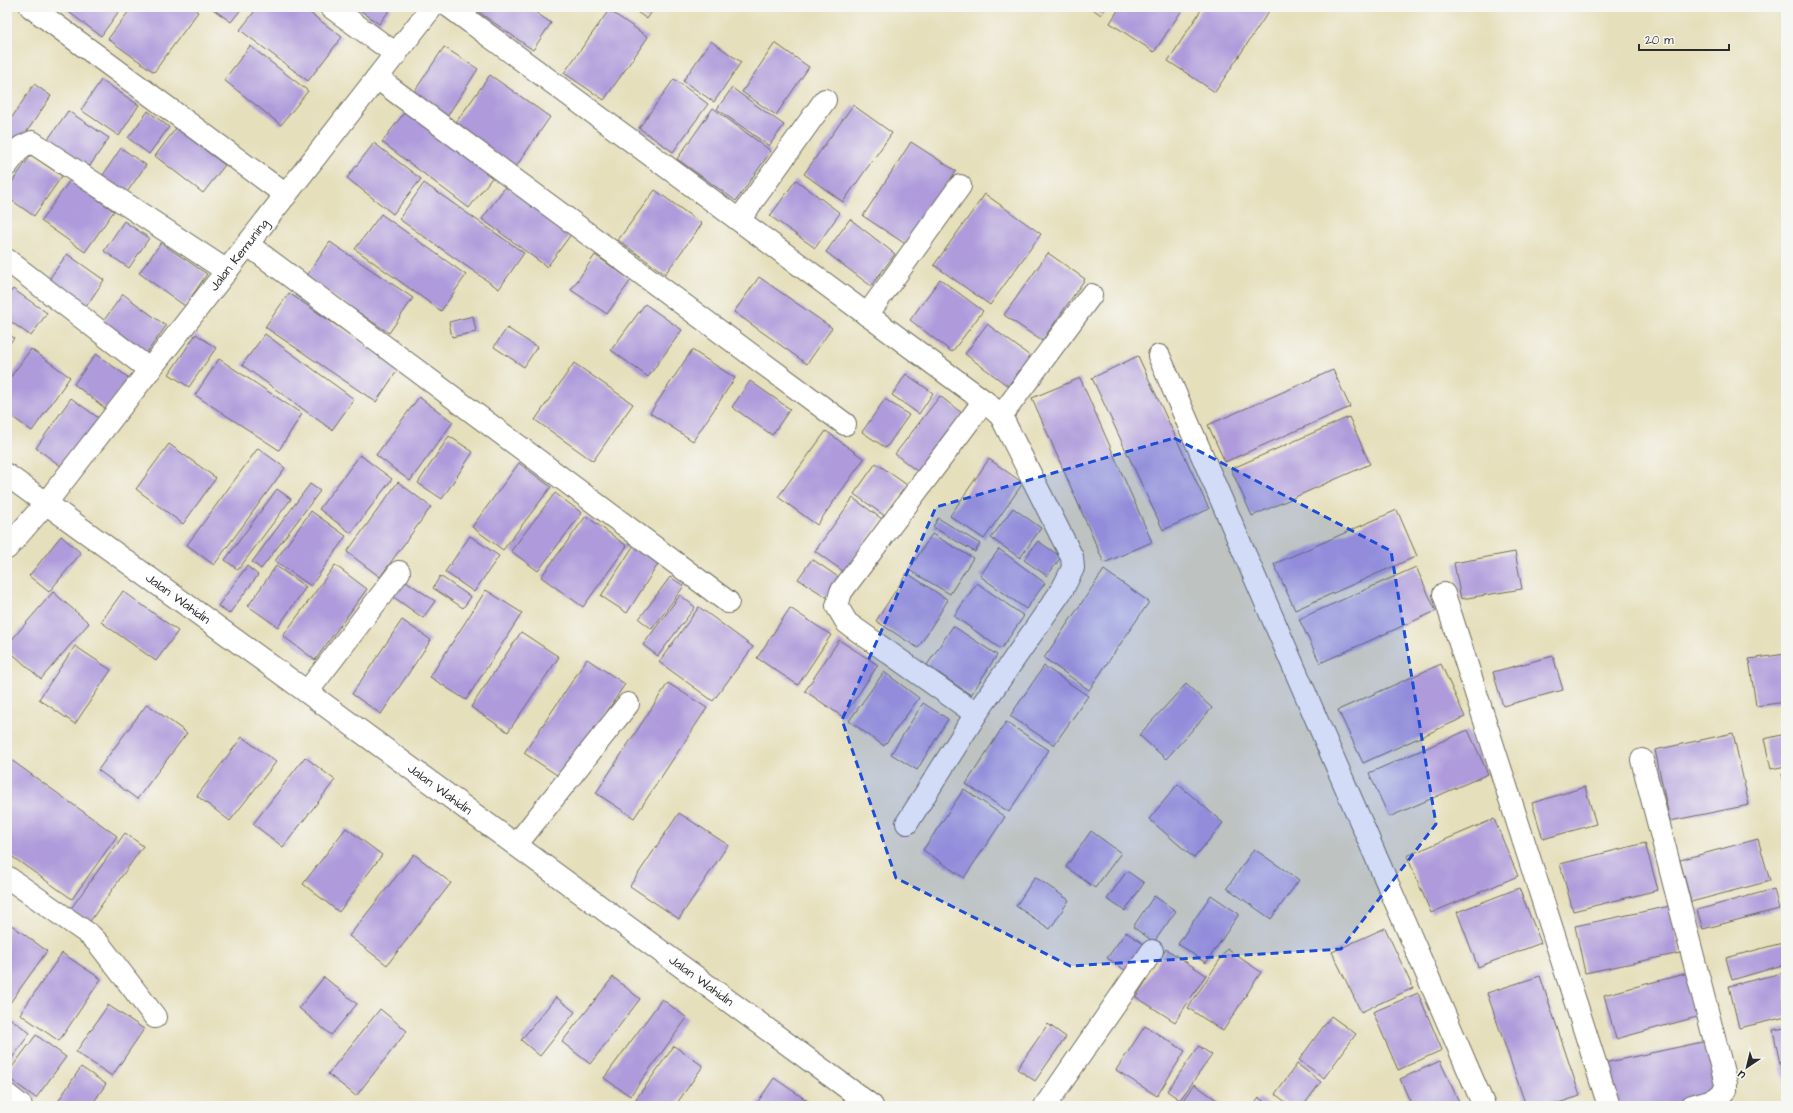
<svg xmlns="http://www.w3.org/2000/svg" width="1793" height="1113" font-family="'Architects Daughter',sans-serif">
	<style>
		.building { fill: #af9bdb }
		.lines { fill: none; stroke-linecap: round; stroke-linejoin: round }
		.street-casing { stroke: #6c6a5d; stroke-width: 24 }
		.secondary-casing { stroke: #6c6a5d; stroke-width: 24 }
		.street { stroke: #fff; stroke-width: 22 }
		.secondary { stroke: #fff; stroke-width: 22 }
		.marked { fill: #1d4ed8; fill-opacity: 0.2; stroke: #1d4ed8; stroke-width: 3; stroke-dasharray: 8 5; stroke-linejoin: round }
		.labels { text-anchor: middle; dominant-baseline: central; stroke-width: 4; stroke-linejoin: round; paint-order: stroke }
		.street-label { font-size: 13px; fill: #2b2b2b; stroke: #f6f6f2 }
	</style>
	<rect width="100%" height="100%" fill="#f6f6f2"/>
	<filter id="ink" filterUnits="userSpaceOnUse"><feTurbulence type="fractalNoise" baseFrequency=".025" numOctaves="2"/><feDisplacementMap in="SourceGraphic" scale="8" xChannelSelector="R" yChannelSelector="G"/><feConvolveMatrix kernelMatrix="1 2 1 2 8 2 1 2 1" color-interpolation-filters="sRGB"/></filter>
	<filter id="wash" filterUnits="userSpaceOnUse"><feTurbulence type="fractalNoise" baseFrequency=".012" numOctaves="4" result="noise"/><feDisplacementMap in="SourceGraphic" scale="16" xChannelSelector="R" yChannelSelector="G"/><feGaussianBlur stdDeviation="0.9" result="paint"/><feColorMatrix in="noise" values="0 0 0 0 0 0 0 0 0 0 0 0 0 0 0 0 0 1.4 0 .05"/><feComposite in="paint" operator="in"/></filter>
	<g filter="url(#wash)">
		<rect width="100%" height="100%" fill="#e6dfbb"/>
		<g id="blocks">
			<!-- building -->
			<g class="building">
				<path d="M62,7H122L101,36Z"/>
				<path d="M132,7H191L198,12L154,72L108,39Z"/>
				<path d="M210,7H243L231,22Z"/>
				<path d="M258,7H302L342,37L308,81L240,30Z"/>
				<path d="M356,7H392L379,24Z"/>
				<path d="M474,7H528L551,23L533,50L473,8Z"/>
				<path d="M630,7H655L647,19Z"/>
				<path d="M1090,7H1107L1101,15Z"/>
				<path d="M1120,7H1184L1154,52L1110,23Z"/>
				<path d="M1203,7H1263L1269,11L1215,92L1168,61Z"/>
				<path d="M609,10L648,37L604,100L564,73Z"/>
				<path d="M711,41L741,62L714,102L683,81Z"/>
				<path d="M775,43L809,67L776,115L742,92Z"/>
				<path d="M250,46L308,91L281,125L224,80Z"/>
				<path d="M444,47L478,69L446,118L412,95Z"/>
				<path d="M490,75L550,117L515,168L454,125Z"/>
				<path d="M674,79L708,104L673,152L639,128Z"/>
				<path d="M101,80L139,105L119,136L81,110Z"/>
				<path d="M34,84L51,96L15,149L7,143V125Z"/>
				<path d="M732,88L784,125L769,146L717,109Z"/>
				<path d="M853,105L892,133L843,202L804,174Z"/>
				<path d="M713,108L771,151L736,201L677,159Z"/>
				<path d="M407,109L494,175L469,208L382,142Z"/>
				<path d="M68,111L109,138L87,170L46,142Z"/>
				<path d="M148,111L169,127L149,154L128,138Z"/>
				<path d="M176,128L225,165L203,193L155,156Z"/>
				<path d="M911,142L956,171L907,245L863,216Z"/>
				<path d="M374,143L421,179L393,214L347,178Z"/>
				<path d="M121,148L146,165L125,195L101,178Z"/>
				<path d="M31,155L62,176L34,216L7,197V189Z"/>
				<path d="M70,180L114,211L85,252L41,221Z"/>
				<path d="M796,180L840,213L815,248L770,216Z"/>
				<path d="M424,183L524,253L499,289L399,219Z"/>
				<path d="M506,186L572,233L547,267L482,219Z"/>
				<path d="M655,190L702,224L665,274L618,240Z"/>
				<path d="M985,194L1041,234L990,305L934,265Z"/>
				<path d="M381,214L466,275L441,311L355,249Z"/>
				<path d="M850,219L895,254L871,286L826,252Z"/>
				<path d="M124,221L149,238L129,268L104,251Z"/>
				<path d="M330,242L413,298L389,333L306,277Z"/>
				<path d="M161,243L207,274L185,306L139,273Z"/>
				<path d="M1048,253L1085,279L1042,341L1004,315Z"/>
				<path d="M67,254L104,280L83,311L45,285Z"/>
				<path d="M595,255L631,280L607,314L571,290Z"/>
				<path d="M759,277L832,328L807,364L734,312Z"/>
				<path d="M940,279L983,311L952,352L910,320Z"/>
				<path d="M13,289L47,313L31,336L7,319V297Z"/>
				<path d="M289,293L399,368L376,402L265,327Z"/>
				<path d="M123,294L166,326L145,355L102,323Z"/>
				<path d="M645,304L682,330L648,377L611,350Z"/>
				<path d="M473,316L476,332L452,337L449,322Z"/>
				<path d="M987,324L1030,356L1008,386L965,354Z"/>
				<path d="M507,328L537,347L524,367L494,347Z"/>
				<path d="M7,333L14,338L7,347Z"/>
				<path d="M196,334L216,348L189,387L169,374Z"/>
				<path d="M265,334L354,399L332,430L242,365Z"/>
				<path d="M31,349L70,377L32,431L7,413V382Z"/>
				<path d="M692,350L735,378L693,441L650,413Z"/>
				<path d="M96,354L129,378L106,409L74,384Z"/>
				<path d="M1138,356L1209,509L1163,530L1092,378Z"/>
				<path d="M219,359L302,414L279,450L195,395Z"/>
				<path d="M574,363L633,404L593,461L535,420Z"/>
				<path d="M1333,370L1350,407L1225,462L1208,425Z"/>
				<path d="M906,374L933,393L919,414L892,395Z"/>
				<path d="M1080,378L1152,542L1104,563L1032,398Z"/>
				<path d="M750,381L790,409L772,435L732,407Z"/>
				<path d="M940,396L963,414L918,472L895,454Z"/>
				<path d="M419,397L453,422L410,481L376,455Z"/>
				<path d="M71,398L100,419L65,469L36,448Z"/>
				<path d="M885,399L909,415L886,448L862,432Z"/>
				<path d="M1349,417L1370,464L1252,516L1231,469Z"/>
				<path d="M826,431L864,459L817,525L778,497Z"/>
				<path d="M449,436L473,452L442,499L418,483Z"/>
				<path d="M169,444L216,478L183,524L136,489Z"/>
				<path d="M258,448L285,468L214,565L187,545Z"/>
				<path d="M360,455L392,479L351,533L319,509Z"/>
				<path d="M989,459L1023,483L984,539L950,516Z"/>
				<path d="M519,463L551,487L503,550L472,527Z"/>
				<path d="M876,463L907,485L885,516L854,494Z"/>
				<path d="M398,482L431,507L380,577L347,552Z"/>
				<path d="M310,484L320,491L261,569L252,562Z"/>
				<path d="M277,489L291,499L238,570L225,560Z"/>
				<path d="M555,493L582,513L538,571L511,551Z"/>
				<path d="M853,498L882,519L844,572L815,551Z"/>
				<path d="M1013,508L1041,528L1020,558L991,538Z"/>
				<path d="M1397,510L1417,556L1295,610L1274,564Z"/>
				<path d="M311,511L346,536L311,586L275,561Z"/>
				<path d="M586,516L627,546L583,607L541,577Z"/>
				<path d="M938,518L980,544L975,552L933,527Z"/>
				<path d="M932,534L973,558L950,594L909,570Z"/>
				<path d="M61,536L81,553L49,592L29,576Z"/>
				<path d="M470,536L499,556L474,592L445,572Z"/>
				<path d="M1038,541L1061,557L1047,576L1024,560Z"/>
				<path d="M634,545L660,561L627,613L601,596Z"/>
				<path d="M999,549L1045,583L1026,609L980,576Z"/>
				<path d="M1515,552L1522,589L1461,599L1454,563Z"/>
				<path d="M812,559L841,579L828,598L798,579Z"/>
				<path d="M335,565L367,589L315,660L283,636Z"/>
				<path d="M247,566L258,575L229,614L218,606Z"/>
				<path d="M276,566L306,587L278,627L248,606Z"/>
				<path d="M1416,567L1436,611L1320,663L1299,619Z"/>
				<path d="M1104,570L1149,602L1089,690L1044,658Z"/>
				<path d="M907,573L948,600L918,648L876,621Z"/>
				<path d="M440,576L471,597L463,608L433,588Z"/>
				<path d="M400,577L435,601L423,618L388,593Z"/>
				<path d="M670,577L684,586L652,629L639,619Z"/>
				<path d="M977,583L1024,616L1001,649L954,616Z"/>
				<path d="M486,590L522,613L466,700L430,677Z"/>
				<path d="M123,591L178,631L156,661L101,622Z"/>
				<path d="M53,592L89,623L41,679L7,649V645Z"/>
				<path d="M680,595L695,607L658,656L643,645Z"/>
				<path d="M699,607L753,647L713,701L659,662Z"/>
				<path d="M790,608L831,635L798,685L757,658Z"/>
				<path d="M402,620L431,640L381,714L352,694Z"/>
				<path d="M953,626L997,655L971,695L927,665Z"/>
				<path d="M521,632L559,657L508,732L471,707Z"/>
				<path d="M839,640L878,665L843,717L805,691Z"/>
				<path d="M75,646L111,670L75,724L39,699Z"/>
				<path d="M1786,654V702L1756,706L1749,659Z"/>
				<path d="M1553,656L1563,690L1503,706L1493,672Z"/>
				<path d="M587,659L625,684L563,779L524,753Z"/>
				<path d="M1441,664L1465,717L1363,763L1338,710Z"/>
				<path d="M1044,666L1088,696L1054,745L1010,716Z"/>
				<path d="M884,672L919,698L884,746L849,721Z"/>
				<path d="M668,683L707,708L634,818L596,793Z"/>
				<path d="M1186,684L1212,708L1166,759L1139,735Z"/>
				<path d="M923,703L948,719L917,770L891,754Z"/>
				<path d="M147,704L187,733L137,799L98,770Z"/>
				<path d="M1006,722L1049,750L1009,812L966,784Z"/>
				<path d="M1468,730L1488,774L1389,817L1369,773Z"/>
				<path d="M1733,733L1749,805L1670,821L1655,750Z"/>
				<path d="M1786,734V766L1771,769L1764,739Z"/>
				<path d="M242,737L276,762L230,821L197,796Z"/>
				<path d="M7,757L117,836L72,899L7,853Z"/>
				<path d="M305,757L335,780L283,847L253,824Z"/>
				<path d="M1786,773V787H1785L1782,774Z"/>
				<path d="M1178,784L1223,823L1194,858L1149,819Z"/>
				<path d="M1585,787L1596,824L1543,839L1532,803Z"/>
				<path d="M964,789L1005,817L964,878L923,850Z"/>
				<path d="M679,813L728,845L679,919L630,886Z"/>
				<path d="M1494,819L1518,876L1431,913L1407,856Z"/>
				<path d="M346,828L382,855L339,912L303,884Z"/>
				<path d="M1091,831L1121,853L1095,888L1066,867Z"/>
				<path d="M125,833L143,846L86,927L67,914Z"/>
				<path d="M1758,839L1770,881L1691,902L1680,860Z"/>
				<path d="M1645,843L1658,890L1573,911L1560,864Z"/>
				<path d="M1254,849L1299,880L1271,919L1227,888Z"/>
				<path d="M414,854L451,883L387,965L349,936Z"/>
				<path d="M1127,871L1144,883L1125,911L1107,899Z"/>
				<path d="M1035,877L1069,900L1050,929L1016,906Z"/>
				<path d="M1519,888L1541,943L1478,967L1457,912Z"/>
				<path d="M1774,889L1779,909L1703,929L1697,910Z"/>
				<path d="M1211,895L1239,914L1206,963L1178,944Z"/>
				<path d="M1154,896L1176,911L1154,942L1133,927Z"/>
				<path d="M1670,906L1680,953L1585,973L1575,926Z"/>
				<path d="M10,924L47,951L7,1007V928Z"/>
				<path d="M1385,928L1413,988L1361,1012L1332,952Z"/>
				<path d="M1126,932L1148,947L1129,973L1107,958Z"/>
				<path d="M1786,942V964L1732,980L1726,958Z"/>
				<path d="M1166,949L1206,975L1175,1022L1136,997Z"/>
				<path d="M1227,949L1261,972L1223,1031L1188,1008Z"/>
				<path d="M62,953L101,979L59,1041L20,1014Z"/>
				<path d="M1786,972V1017L1739,1028L1729,986Z"/>
				<path d="M1688,973L1700,1016L1616,1039L1604,995Z"/>
				<path d="M1540,976L1580,1096L1549,1106H1526L1487,993Z"/>
				<path d="M324,977L357,1004L331,1035L299,1008Z"/>
				<path d="M613,977L640,999L590,1064L562,1042Z"/>
				<path d="M1418,993L1442,1050L1398,1070L1373,1012Z"/>
				<path d="M556,997L575,1012L540,1056L521,1040Z"/>
				<path d="M662,999L687,1018L630,1096L604,1078Z"/>
				<path d="M108,1005L144,1029L112,1076L76,1052Z"/>
				<path d="M380,1009L407,1031L356,1096L328,1074Z"/>
				<path d="M7,1016L30,1033L7,1065Z"/>
				<path d="M1331,1016L1356,1034L1324,1078L1299,1060Z"/>
				<path d="M1048,1024L1066,1037L1035,1081L1017,1069Z"/>
				<path d="M1145,1026L1185,1051L1157,1096L1116,1070Z"/>
				<path d="M1786,1028V1088H1785L1773,1030Z"/>
				<path d="M36,1035L66,1057L36,1098L7,1077V1074Z"/>
				<path d="M1707,1041L1719,1094L1661,1106H1614L1604,1063Z"/>
				<path d="M674,1046L703,1066L675,1106H631Z"/>
				<path d="M1199,1046L1212,1055L1180,1100L1167,1091Z"/>
				<path d="M1440,1061L1461,1106H1412L1400,1079Z"/>
				<path d="M1297,1064L1321,1082L1303,1106H1291L1275,1094Z"/>
				<path d="M81,1067L106,1084L91,1106H55Z"/>
				<path d="M774,1078L815,1106H755Z"/>
				<path d="M1194,1084L1225,1106H1179Z"/>
				<path d="M1259,1098L1270,1106H1253Z"/>
			</g>
		</g>
	</g>
	<g filter="url(#ink)">
		<use href="#blocks" fill-opacity="0" stroke="#6c6a5d" stroke-width="1"/>
		<g class="lines">
			<!-- street casing -->
			<g class="street-casing">
				<g id="street">
					<path d="M31,7L286,195"/>
					<path d="M331,7L396,54"/>
					<path d="M450,7L984,401L1001,416L1072,557L1073,568L1062,590L976,714L907,823"/>
					<path d="M377,78L845,424"/>
					<path d="M7,165L21,147L32,142L227,271"/>
					<path d="M739,220L825,100"/>
					<path d="M247,244L728,602"/>
					<path d="M7,260L150,370"/>
					<path d="M867,315L960,186"/>
					<path d="M1159,356L1484,1106"/>
					<path d="M1001,416L1091,295"/>
					<path id="s1" d="M7,548L46,503L432,7"/>
					<path d="M1444,594L1609,1106"/>
					<path d="M307,692L399,572"/>
					<path d="M976,714L847,623L837,606L841,592L984,401"/>
					<path d="M1642,760L1726,1084V1090L1716,1099L1692,1106"/>
					<path d="M516,845L628,704"/>
					<path d="M7,877L90,935L99,944L155,1017"/>
					<path d="M7,1095L21,1106"/>
					<path d="M1045,1106L1152,951"/>
				</g>
			</g>
			<!-- secondary casing -->
			<g class="secondary-casing">
				<g id="secondary">
					<path id="s2" d="M7,475L307,692L872,1106"/>
				</g>
			</g>
			<!-- street -->
			<use href="#street" class="street"/>
			<!-- secondary -->
			<use href="#secondary" class="secondary"/>
		</g>
	</g>
	<!-- marked area -->
	<path class="marked" d="M1174,438L1391,551L1436,824L1341,949L1070,966L896,878L842,720L936,507Z"/>
	<g class="labels">
		<!-- street labels -->
		<g class="street-label">
			<text stroke="none"><textPath href="#s1" startOffset="374">Jalan Kemuning</textPath></text>
			<text stroke="none"><textPath href="#s2" startOffset="211">Jalan Wahidin</textPath></text>
			<text stroke="none"><textPath href="#s2" startOffset="535">Jalan Wahidin</textPath></text>
			<text stroke="none"><textPath href="#s2" startOffset="859">Jalan Wahidin</textPath></text>
		</g>
	</g>
	<!-- margin -->
	<rect width="1793" height="1113" fill="none" stroke="#f6f6f2" stroke-width="24"/>
	<!-- north arrow -->
	<g transform="translate(1747 1067) rotate(215)" stroke="#f6f6f2" stroke-width="3" paint-order="stroke">
	<path d="M0-3L7 15L0 10L-7 15Z" fill="#2b2b2b"/>
	<text y="-6" font-size="11" font-weight="bold" text-anchor="middle" fill="#2b2b2b">U</text>
	</g>
	<!-- scale -->
	<path d="M1639 44v6h90v-6" fill="none" stroke="#2b2b2b" stroke-width="2"/>
	<text x="1645" y="44" font-size="12" fill="#2b2b2b" stroke="#f6f6f2" stroke-width="3" paint-order="stroke">20 m</text>
</svg>
